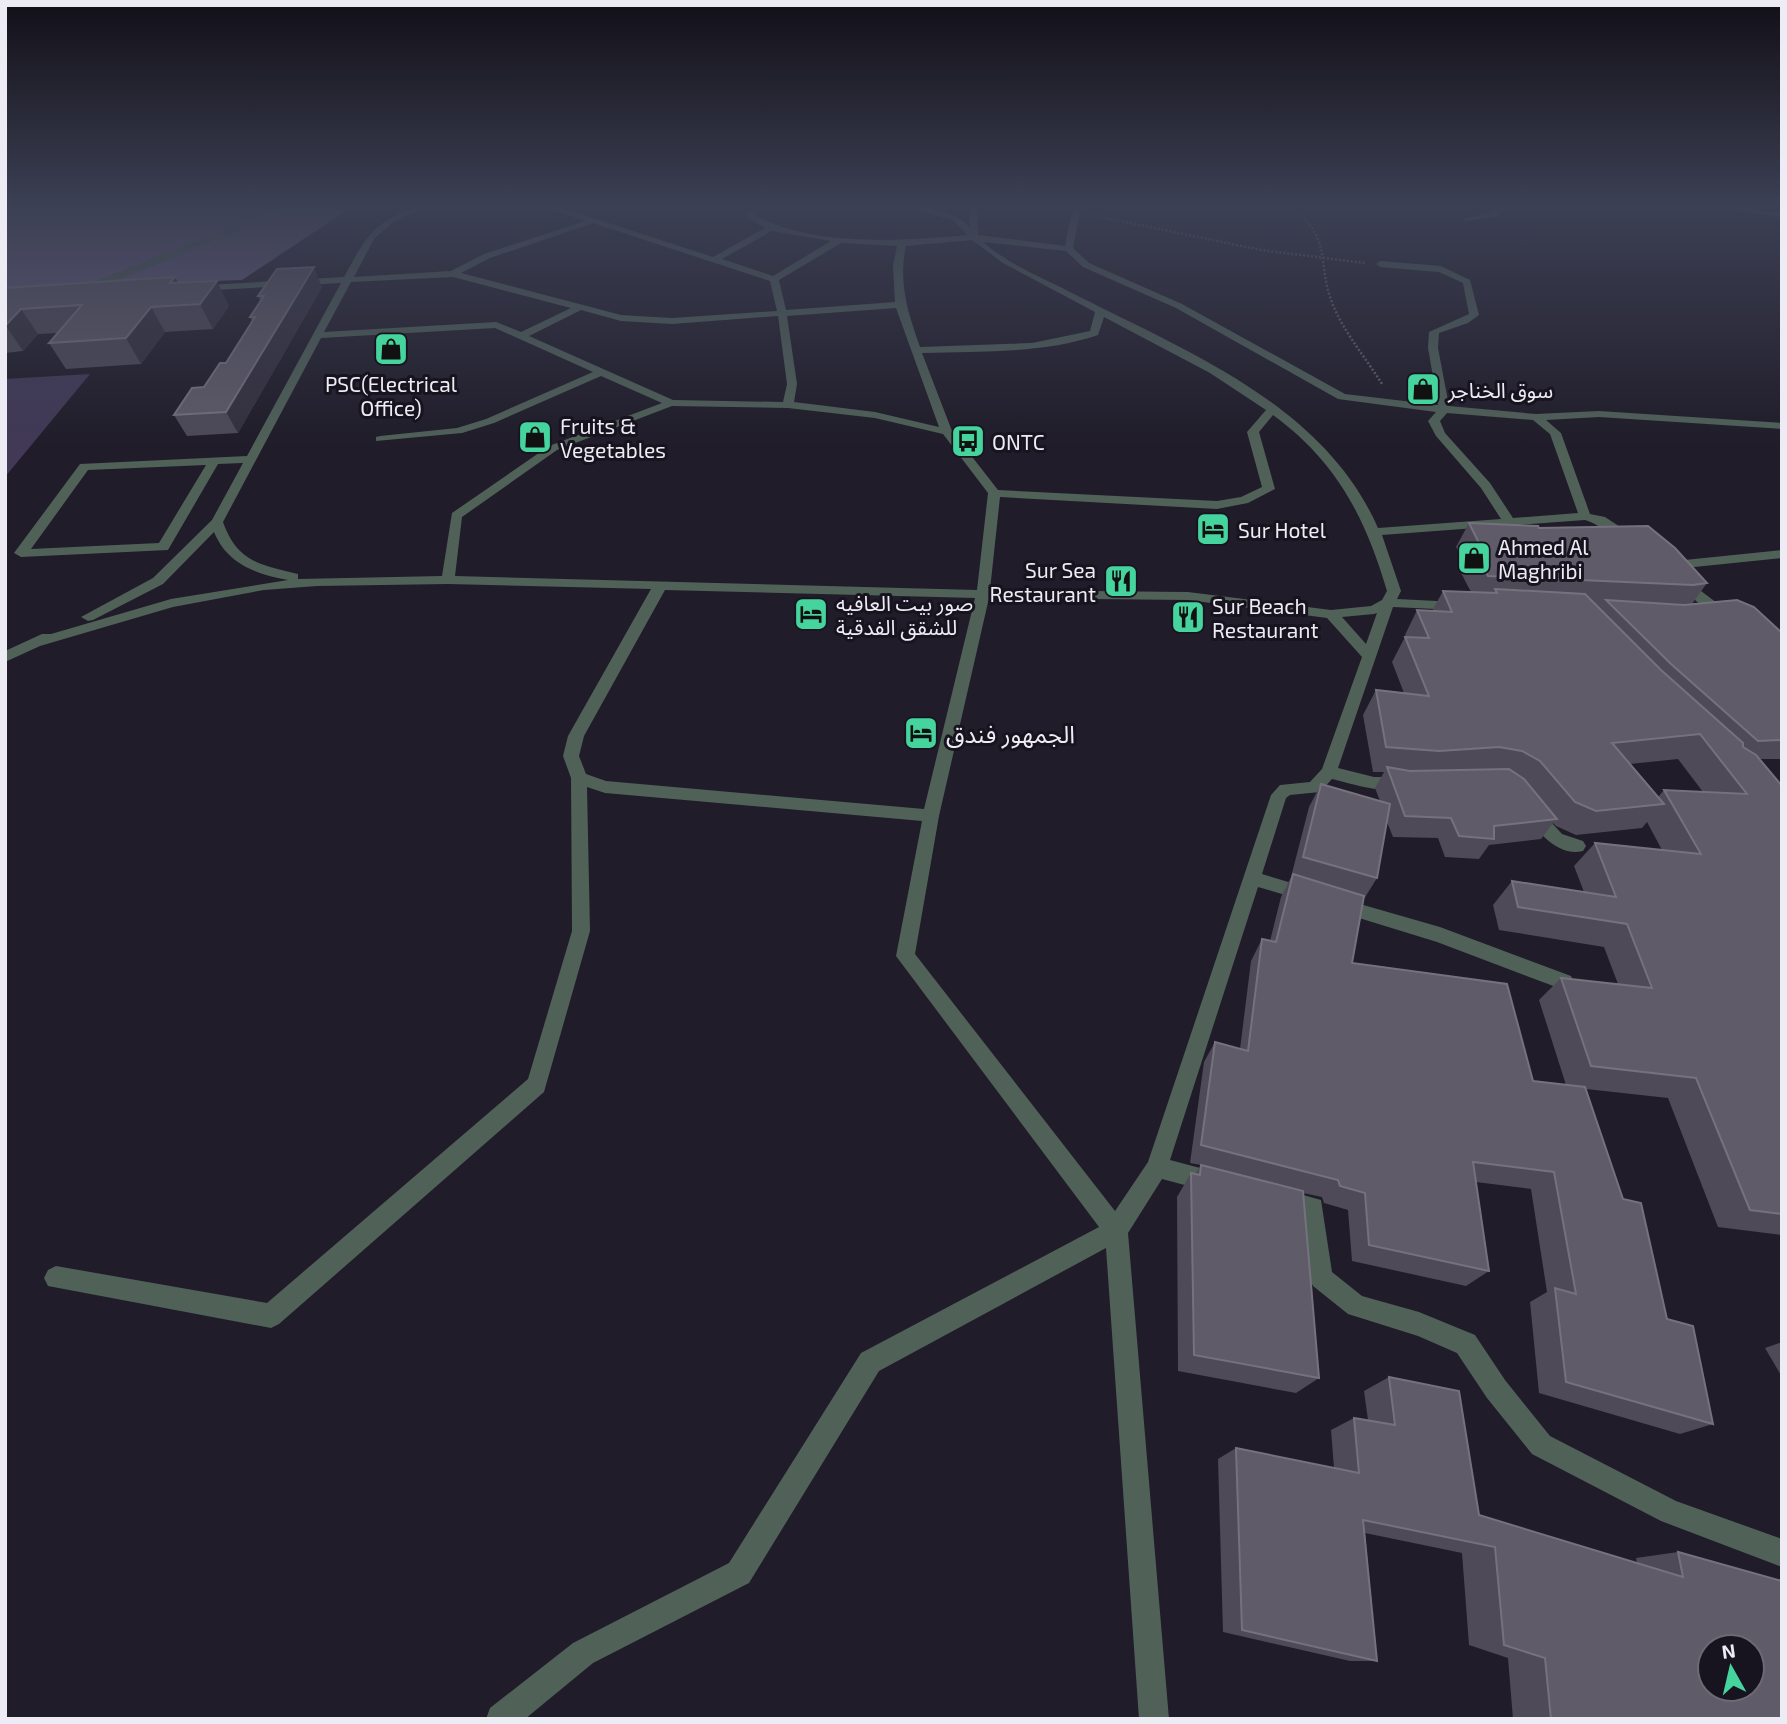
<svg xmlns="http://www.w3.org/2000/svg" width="1787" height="1724" font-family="'Exo 2','Noto Sans Arabic',sans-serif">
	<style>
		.green { fill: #413956 }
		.water { fill: #675d7f }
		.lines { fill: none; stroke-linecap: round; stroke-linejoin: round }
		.path { stroke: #615e69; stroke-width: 2.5; stroke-dasharray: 2 2; stroke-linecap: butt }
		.minor { fill: #506158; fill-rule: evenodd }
		.wall { fill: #4e4a58; fill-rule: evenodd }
		.shaded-wall { fill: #34303e }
		.building { fill: #5f5b68; stroke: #75727e; stroke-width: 2; fill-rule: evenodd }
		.labels { text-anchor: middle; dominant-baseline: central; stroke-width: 6; stroke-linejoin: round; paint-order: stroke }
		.far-poi-label { font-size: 21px; fill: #edebf3; stroke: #17131f; text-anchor: start }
		.poi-label { font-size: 24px; fill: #edebf3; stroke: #17131f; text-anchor: start }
	</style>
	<rect width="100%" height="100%" fill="#201c29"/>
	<!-- green -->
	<path class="green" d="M90,374L5,477V379Z"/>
	<!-- water -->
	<path class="water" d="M5,205H355L242,280L5,288Z"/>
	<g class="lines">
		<!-- path -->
		<g class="path">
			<path d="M1289,205C1335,240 1315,261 1333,305C1345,334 1366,358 1382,384"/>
			<path d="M1091,215L1261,250L1365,263"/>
		</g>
		<!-- minor -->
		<g class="minor">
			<path d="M290,205H302L111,283L85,290L80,287Z"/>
			<path d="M418,205H429L393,222L374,239L354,277L451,271L484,254L585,221L540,205H553L713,257L765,228L746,216L752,207L750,205H760L755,215C811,247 904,241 967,235L953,220L897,205C921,205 953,209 970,227L969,205H977L978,235L1065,246L1072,212L1076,210L1080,212L1073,248L1089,263L1182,304L1345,394L1438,405L1428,348L1429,332L1469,314L1463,283L1439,272L1380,267L1376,264L1380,261L1441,266L1470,280L1479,315L1468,323L1439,333L1438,348L1449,406L1536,414L1599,411L1782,423V429L1599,417L1546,420L1561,433L1590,514L1605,517L1637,538V544C1620,546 1602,524 1585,520L1382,535L1401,591L1397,599L1457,602L1464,606L1457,610L1393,607L1338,768L1374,777H1401L1409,783C1398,799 1349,783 1332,779L1320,792L1290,795L1286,798L1262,874L1315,890L1318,895L1315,900L1309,902L1258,887L1170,1160L1219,1173L1222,1181L1219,1189L1211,1192L1162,1179L1128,1233L1169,1719H1139L1106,1248L879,1371L749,1583L593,1663L525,1719H486L490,1708L573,1643L729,1563L861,1353L1099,1227L896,956L922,821L605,793L587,787L590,931L544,1092L279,1324L271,1328L48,1286L44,1278L48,1270L56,1266L267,1303L528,1079L572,931L571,778L563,756L568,736L651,589L448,584L317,586L264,590L173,607L40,646L5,662V651L42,634H51L171,599L288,580C256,574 227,564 214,532L163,584L93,620L88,621L81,617L153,578L212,520L243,463L218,464L168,550L21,557L14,553L80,464L247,456L341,283L195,291L190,288L192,286L344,277C368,234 371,225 418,205ZM593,223L770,281L777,311L672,318L621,315L461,273L490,258ZM772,231L831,241L773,276L722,259ZM972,240L1003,263L1095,312L1090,331L1032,343L920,347C908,313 898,283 906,246ZM983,242L1066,251L1083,267L1176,308L1338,399L1436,412L1428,421L1436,436L1481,488L1501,519L1378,528C1324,405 1188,352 1076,295C1045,279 1009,265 983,242ZM841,243L897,246L893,266L895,302L786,310L779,280ZM453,277L571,308L521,332L496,322L324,332L351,282ZM896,308L939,427L875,412L794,402L797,384L787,316ZM581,310L621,321L672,324L778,316L787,384L783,402L673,400L529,336ZM1104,317L1210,373L1266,410L1247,432L1262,487L1241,497L1217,501L998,490L952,431L922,353C981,351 1042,354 1098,335ZM495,328L593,372L486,419L457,428L380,436L376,437V441L462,433L494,423L601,376L662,403L549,446L452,513L442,576L298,579V574C261,565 237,562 223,522L321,338ZM672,406L788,408L875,418L943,434L988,493L977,590L455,576L462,517L557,450ZM1447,413L1533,420L1550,434L1578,513L1513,518L1490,483L1445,433L1440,421ZM1273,415C1337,462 1365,517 1387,591L1382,600L1371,606L1331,610L1188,592L990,590L1000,497L1217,509L1248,503L1275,489L1259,432ZM206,465L159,543L31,549L88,470ZM665,590L975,598L924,809L606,781L586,774L579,756L584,736ZM989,598L1188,600L1327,618L1362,657L1322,769L1310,782L1280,785L1271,795L1148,1162L1115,1211L915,954L939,816ZM1377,613L1366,644L1342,617L1374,614Z"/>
			<path d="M1498,205H1507L1498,216L1466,221L1462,219L1492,212Z"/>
			<path d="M1701,205H1725L1782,213V217Z"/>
			<path d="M1782,550V558L1665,570L1658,566L1665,562Z"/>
			<path d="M1681,576L1717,603L1731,609V615C1710,619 1691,595 1676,583V577Z"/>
			<path d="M1532,806L1538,808L1562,834L1583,841L1586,846L1583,851C1559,858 1535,830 1524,812Z"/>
			<path d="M1339,898L1440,927L1571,976L1574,982L1571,988L1564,990L1437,942L1333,910L1330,905L1333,900Z"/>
			<path d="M1282,1189L1321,1200L1332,1272L1362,1296L1419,1312L1475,1335L1505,1380L1550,1436L1676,1501L1782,1539V1567L1661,1521L1532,1454L1487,1398L1457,1353L1418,1336L1348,1314L1313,1286L1309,1278L1303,1217L1274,1208L1271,1200L1274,1192Z"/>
		</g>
	</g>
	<!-- wall -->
	<g class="wall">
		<path d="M175,277L178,283L229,306L213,329L165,332L141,364L66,369L49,343L58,333L38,334L23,351L5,353V288Z"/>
		<path d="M322,287L238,433L187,436L174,415L204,387L226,363L252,321L250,317L260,301L258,296Z"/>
		<path d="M1469,523L1539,528L1707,583L1692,604L1782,633V759H1760L1782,786V1235L1718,1227L1668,1098L1586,1089L1623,1199L1667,1319L1713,1424L1680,1434L1539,1393L1530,1302L1547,1292L1531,1189L1476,1182L1489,1271L1466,1286L1352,1261L1348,1210L1324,1203L1322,1197L1303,1193L1319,1378L1296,1393L1178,1371L1177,1197L1191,1173L1195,1174L1201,1165L1190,1163L1204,1062L1215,1042L1240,1049L1251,961L1262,939L1270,941L1281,897L1291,877L1309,807L1321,784L1380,801L1375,788L1384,772H1373L1363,715L1376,690L1404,693L1392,662L1405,637H1406L1405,635L1417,610L1432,611L1443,591L1471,592L1460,571L1464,563L1456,547ZM1678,759L1703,792L1664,790L1658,797L1630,764ZM1387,822L1393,837L1438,838L1445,857L1479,859L1489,845L1541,839L1553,823L1556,826L1576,835L1642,828L1647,822L1662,850L1595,843L1574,866L1584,892L1512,881L1493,905L1499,930L1604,947L1618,984L1561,978L1539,1000L1566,1085L1533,1081L1352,963L1364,899L1377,878Z"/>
		<path d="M1782,1342V1377L1765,1348Z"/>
		<path d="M1389,1377L1479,1515L1637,1563L1636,1558L1678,1552L1782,1719H1513L1508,1658L1469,1645L1462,1553L1365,1533L1377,1661H1350L1223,1632L1218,1459L1236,1448L1334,1468L1331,1430L1354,1418L1368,1420L1364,1391Z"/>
	</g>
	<!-- shaded-wall -->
	<g class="shaded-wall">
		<path d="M314,267L322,287L238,433L226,412Z"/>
		<path d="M175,277L188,302L170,283Z"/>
		<path d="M217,281L229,306L213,329L200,304Z"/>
		<path d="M151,307L165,332L141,364L126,338Z"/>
		<path d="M21,309L38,334L23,351L6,326Z"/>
	</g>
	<!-- building -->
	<g class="building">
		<path d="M314,267L226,412L174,415L192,388L204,387L220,363H226L255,317H250L264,296H258L277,269Z"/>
		<path d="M175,277L170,283L217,281L200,304L151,307L126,338L49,343L82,305L21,309L5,326V288Z"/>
		<path d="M1469,523L1538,526L1539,528L1648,526L1675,548L1707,583L1693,585L1488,576L1473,547H1481Z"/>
		<path d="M1495,589L1585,594L1661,670L1743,743V747L1756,755L1782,786V1214L1750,1210L1696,1078L1591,1066L1561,978L1652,988L1627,924L1518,907L1512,881L1616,897L1595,843L1701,854L1664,790L1747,794L1700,734L1612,743L1664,804L1596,811L1575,802L1540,761L1522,751L1499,747L1439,751L1386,747L1376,690L1429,696L1405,637L1429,638L1417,610L1452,612L1443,591L1497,593Z"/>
		<path d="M1606,600L1684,605L1737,600L1754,607L1782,633V740L1758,741L1671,664Z"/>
		<path d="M1387,767L1410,771L1509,769L1524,779L1557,819L1494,826V839L1459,836L1451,818L1405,816Z"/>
		<path d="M1321,784L1390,804L1377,878L1303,857Z"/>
		<path d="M1293,874L1364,896L1352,963L1507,984L1533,1081L1585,1087L1623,1199L1641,1203L1667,1319L1693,1326L1713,1424L1566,1382L1555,1288L1576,1294L1554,1172L1473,1162L1489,1271L1369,1245L1365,1193L1340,1186L1338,1180L1201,1145L1215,1042L1248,1051L1262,939L1276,942Z"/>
		<path d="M1201,1165L1303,1191L1319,1378L1194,1355L1191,1173L1200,1175Z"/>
		<path d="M1389,1377L1459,1391L1479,1515L1683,1577L1678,1552L1782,1581V1719H1551L1545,1658L1504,1645L1495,1547L1363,1520L1377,1661L1242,1630L1236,1448L1359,1473L1354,1418L1395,1425ZM1710,1647H1752V1689H1710Z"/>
	</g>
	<!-- sky -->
	<linearGradient id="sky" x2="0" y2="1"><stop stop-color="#120f17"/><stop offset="0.46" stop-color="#3c4054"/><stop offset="1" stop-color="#3c4054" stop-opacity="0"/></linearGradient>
	<rect width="1787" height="447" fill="url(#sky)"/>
	<!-- icons -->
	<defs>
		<g id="shop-square" transform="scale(1.75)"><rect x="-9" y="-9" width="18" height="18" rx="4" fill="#46d49e" stroke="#17131f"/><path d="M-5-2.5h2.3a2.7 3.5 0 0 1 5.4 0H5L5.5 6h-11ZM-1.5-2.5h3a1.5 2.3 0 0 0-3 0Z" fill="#111"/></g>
		<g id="bus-square" transform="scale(1.75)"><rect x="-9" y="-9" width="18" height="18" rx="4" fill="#46d49e" stroke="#17131f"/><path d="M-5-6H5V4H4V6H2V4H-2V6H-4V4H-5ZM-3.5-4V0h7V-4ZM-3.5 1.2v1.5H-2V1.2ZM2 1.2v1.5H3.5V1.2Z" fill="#111"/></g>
		<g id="hotel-square" transform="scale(1.75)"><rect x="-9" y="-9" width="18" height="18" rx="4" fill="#46d49e" stroke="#17131f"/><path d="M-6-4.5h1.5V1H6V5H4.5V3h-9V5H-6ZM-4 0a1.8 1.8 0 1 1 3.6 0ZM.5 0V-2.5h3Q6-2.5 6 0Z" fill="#111"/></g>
		<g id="restaurant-square" transform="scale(1.75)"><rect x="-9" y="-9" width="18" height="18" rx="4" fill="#46d49e" stroke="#17131f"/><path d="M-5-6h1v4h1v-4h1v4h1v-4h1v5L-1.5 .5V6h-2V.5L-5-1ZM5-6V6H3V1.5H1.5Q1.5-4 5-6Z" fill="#111"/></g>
	</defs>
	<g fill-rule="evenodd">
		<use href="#shop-square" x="391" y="349"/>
		<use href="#shop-square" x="1423" y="389"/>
		<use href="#shop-square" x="535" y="437"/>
		<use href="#bus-square" x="968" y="441"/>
		<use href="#hotel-square" x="1213" y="529"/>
		<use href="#shop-square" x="1474" y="558"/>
		<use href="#restaurant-square" x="1121" y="581"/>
		<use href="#hotel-square" x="811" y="614"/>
		<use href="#restaurant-square" x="1188" y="617"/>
		<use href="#hotel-square" x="921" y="733"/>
	</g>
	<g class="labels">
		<!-- far-poi labels -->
		<g class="far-poi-label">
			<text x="391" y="383" text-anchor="middle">PSC(Electrical<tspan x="391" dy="24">Office)</tspan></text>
			<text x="1448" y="389">سوق الخناجر</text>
			<text x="560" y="425">Fruits &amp;<tspan x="560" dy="24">Vegetables</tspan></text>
			<text x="992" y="441">ONTC</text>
			<text x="1238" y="529">Sur Hotel</text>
			<text x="1498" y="546">Ahmed Al<tspan x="1498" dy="24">Maghribi</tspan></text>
			<text x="1096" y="569" text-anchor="end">Sur Sea<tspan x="1096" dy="24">Restaurant</tspan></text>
			<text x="836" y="602">صور بيت العافيه<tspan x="836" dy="24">للشقق الفدقية</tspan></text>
			<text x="1212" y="605">Sur Beach<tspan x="1212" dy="24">Restaurant</tspan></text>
		</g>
		<!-- poi labels -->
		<g class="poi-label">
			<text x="946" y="733">الجمهور فندق</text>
		</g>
	</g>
	<!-- border -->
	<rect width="1787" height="1724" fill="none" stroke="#edebf3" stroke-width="14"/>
	<!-- north arrow -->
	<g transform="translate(1731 1668) rotate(352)"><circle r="33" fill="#17131f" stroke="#6d6974" stroke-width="2"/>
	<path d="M0-5L12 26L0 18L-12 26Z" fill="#46d49e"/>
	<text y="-10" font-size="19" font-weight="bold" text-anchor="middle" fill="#edebf3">N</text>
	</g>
</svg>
